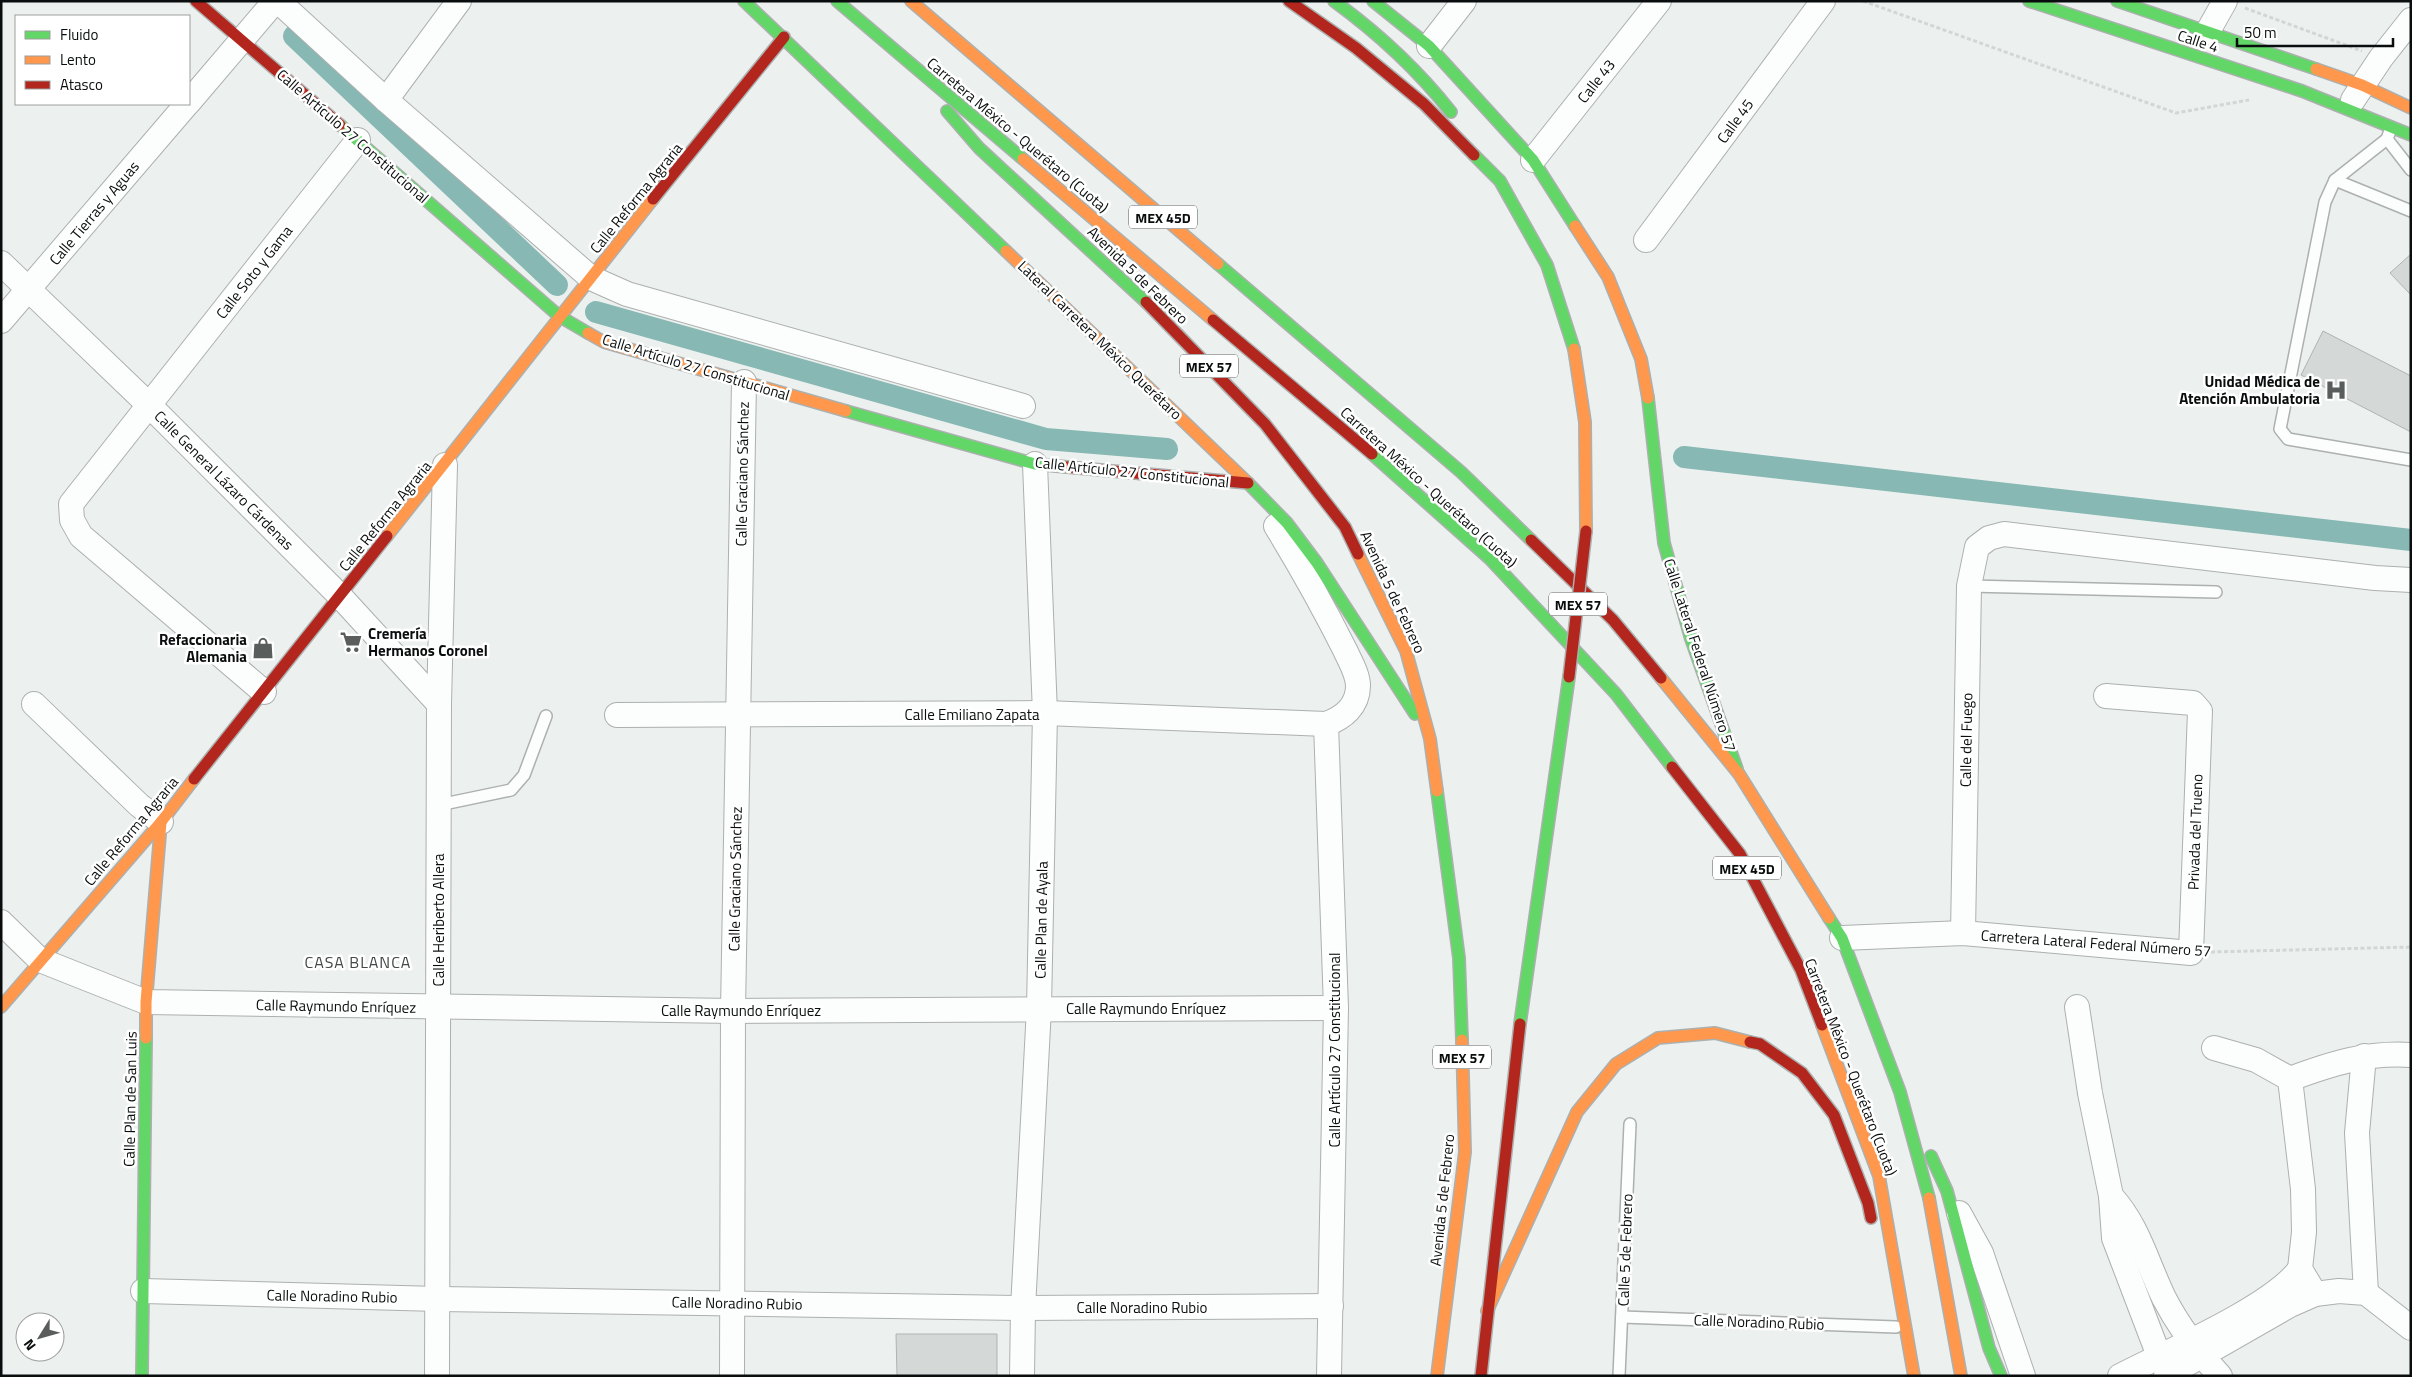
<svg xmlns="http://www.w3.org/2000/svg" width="2412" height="1377" font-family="'Titillium Web',sans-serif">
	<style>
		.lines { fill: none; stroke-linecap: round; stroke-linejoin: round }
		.canal { stroke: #87b8b3; stroke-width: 22 }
		.building { fill: #d4d8d7; stroke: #b0b3b2 }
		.lane-casing { stroke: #acb0af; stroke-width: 14 }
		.street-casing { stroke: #acb0af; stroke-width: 26 }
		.fast-casing { stroke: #acb0af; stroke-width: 14 }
		.slow-casing { stroke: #acb0af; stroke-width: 14 }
		.jam-casing { stroke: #acb0af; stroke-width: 14 }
		.path { stroke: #d4d5d5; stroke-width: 3; stroke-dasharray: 4 2.5; stroke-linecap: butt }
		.lane { stroke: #fcfdfd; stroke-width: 11 }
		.street { stroke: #fcfdfd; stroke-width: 24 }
		.fast { stroke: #63d668; stroke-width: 11 }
		.slow { stroke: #ff974d; stroke-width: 11 }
		.jam { stroke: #b3261e; stroke-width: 11 }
		.jam-bridge-casing { stroke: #acb0af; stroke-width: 14; stroke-linecap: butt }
		.jam-bridge { stroke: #b3261e; stroke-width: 11 }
		.labels { text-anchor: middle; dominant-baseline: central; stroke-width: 5; stroke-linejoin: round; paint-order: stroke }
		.shield { fill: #fff; stroke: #545656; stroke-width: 1 }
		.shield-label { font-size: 14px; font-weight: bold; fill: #0a0d0d }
		.street-label { font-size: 15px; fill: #0a0d0d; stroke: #fff }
		.poi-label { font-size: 15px; font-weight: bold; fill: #0a0d0d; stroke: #fff; text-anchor: end }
		.neighbourhood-label { font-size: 16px; letter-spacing: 1px; fill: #424948; stroke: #fff }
	</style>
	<rect width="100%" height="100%" fill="#ecf1f0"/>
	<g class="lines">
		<!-- canal -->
		<g class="canal">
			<path d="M294,36L557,285"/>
			<path d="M596,312L1046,439L1167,449"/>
			<path d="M1684,457L2411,540"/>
		</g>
	</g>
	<!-- building -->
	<g class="building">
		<path d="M2411,254V295L2390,273Z"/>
		<path d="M2323,331L2411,376V432L2301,375Z"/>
		<path d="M896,1334H997V1376H897Z"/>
	</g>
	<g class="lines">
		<!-- lane casing -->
		<g class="lane-casing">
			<g id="lane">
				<path d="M2391,128L2387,139L2335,180L2325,202L2280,429L2288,439L2411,460"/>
				<path d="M2387,139L2411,170"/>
				<path d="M2335,180L2411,211"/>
				<path d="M1969,586L2216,592"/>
				<path d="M439,805L511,790L524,775L546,716"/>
				<path d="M1622,1317L1896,1327"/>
				<path d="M1619,1376L1630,1124"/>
			</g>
		</g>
		<!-- street casing -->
		<g class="street-casing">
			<g id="street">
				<path d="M278,1L386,100L591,278L627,294L1023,406"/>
				<path d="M2207,33L2225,1"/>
				<path d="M1429,46L1464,1"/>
				<path d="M386,100L459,1"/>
				<path d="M2353,100L2381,58L2411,20"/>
				<path d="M189,102L275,1"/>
				<path d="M1533,160L1659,1"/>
				<path d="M1646,240L1823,1"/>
				<path d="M1,263L149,405L339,595L439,704"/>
				<path d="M1,321L187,104"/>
				<path d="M264,692L81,536L72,520L71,504L358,140"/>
				<path d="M34,704L139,805L161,822"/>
				<path d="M617,715L1045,713L1326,724C1343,718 1358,706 1358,686C1358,674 1350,661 1345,650C1324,608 1301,567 1276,526"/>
				<path d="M1326,724L1336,1008L1329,1376"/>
				<path d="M1,922L40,960L146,1002L733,1011L1336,1008"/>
				<path d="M1963,933L1969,586L1977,547L1989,538L2004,534L2375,578L2411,580"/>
				<path d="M1842,938L1963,933L2191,953L2200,711L2193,703L2106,696"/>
				<path d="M2077,1007L2090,1093L2111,1196L2114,1238L2159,1356L2174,1376"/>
				<path d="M2214,1048L2256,1060L2290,1079C2330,1064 2367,1052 2411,1055"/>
				<path d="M2364,1056L2357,1133L2366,1293"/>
				<path d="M2290,1079L2303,1189L2304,1232L2300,1269L2315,1294"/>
				<path d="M2111,1196C2138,1225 2147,1263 2164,1298C2179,1327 2198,1352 2220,1376"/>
				<path d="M1959,1213L1981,1253L2023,1376"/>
				<path d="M143,1291L438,1299L1023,1308L1331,1306"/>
				<path d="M437,1376L439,704L445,465"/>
				<path d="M732,1376L733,1011L744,382"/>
				<path d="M1022,1376L1023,1308L1039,1008L1045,713L1035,464"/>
				<path d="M2120,1376C2166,1352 2271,1308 2300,1269"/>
				<path d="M2166,1376L2290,1305L2315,1294L2339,1291L2366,1293L2411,1328"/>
			</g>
		</g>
		<!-- fast casing -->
		<g class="fast-casing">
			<g id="fast">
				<path d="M744,1L1006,251"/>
				<path d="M837,1L1023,159"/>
				<path d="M1334,1C1378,33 1417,69 1451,112"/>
				<path d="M1373,1L1429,46L1533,160L1575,226"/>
				<path d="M2029,1L2302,91L2411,135"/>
				<path d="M2117,1L2316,69"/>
				<path d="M947,111L979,148L1146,302"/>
				<path d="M340,125L559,316L588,333"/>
				<path d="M1474,155L1500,181L1547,265L1574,349"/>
				<path d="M1218,264L1461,472L1531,540"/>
				<path d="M1648,398L1664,543L1691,639L1737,769"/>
				<path d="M846,411L1035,464L1067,467"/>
				<path d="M1372,454L1490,559L1616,694L1672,767"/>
				<path d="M1248,483L1287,523L1317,563L1415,714"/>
				<path d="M1437,791L1459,958L1462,1040"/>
				<path d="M1829,918L1842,938L1900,1092L1929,1198"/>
				<path d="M1520,1024L1569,677"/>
				<path d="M1931,1156L1947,1191L1989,1348L2001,1376"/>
				<path d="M142,1376L146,1038"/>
			</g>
		</g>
		<!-- slow casing -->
		<g class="slow-casing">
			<g id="slow">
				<path d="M911,1L1218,264"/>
				<path d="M2316,69L2362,85L2411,108"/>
				<path d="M1023,159L1213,320"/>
				<path d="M1575,226L1608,277L1641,359L1648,398"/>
				<path d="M1006,251L1248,483"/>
				<path d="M588,333L604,342L846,411"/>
				<path d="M1574,349L1585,422L1586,531"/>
				<path d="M387,536L653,199"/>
				<path d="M1358,554L1406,651L1430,739L1437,791"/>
				<path d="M1661,678L1739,774L1829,918"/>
				<path d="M1,1007L161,822L194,779"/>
				<path d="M1822,1025L1879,1176L1914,1376"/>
				<path d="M146,1038V1002L161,822"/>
				<path d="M1929,1198L1961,1376"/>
				<path d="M1487,1311L1577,1112L1616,1064L1658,1038L1715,1033L1750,1042"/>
				<path d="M1437,1376L1465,1152L1462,1040"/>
			</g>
		</g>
		<!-- jam casing -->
		<g class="jam-casing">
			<g id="jam">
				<path d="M196,1L340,125"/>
				<path d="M1289,1L1356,48L1424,104L1474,155"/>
				<path d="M653,199L784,37"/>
				<path d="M1146,302L1265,424L1345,527L1358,554"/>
				<path d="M1213,320L1372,454"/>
				<path d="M1067,467L1248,483"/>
				<path d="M1531,540L1613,620L1661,678"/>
				<path d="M1672,767L1740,854L1801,970L1822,1025"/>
				<path d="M194,779L387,536"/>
				<path d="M1750,1042L1760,1044L1802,1073L1834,1115L1868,1203L1871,1218"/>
				<path d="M1481,1376L1520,1024"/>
			</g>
		</g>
		<!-- path -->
		<g class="path">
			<path d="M1863,1L2176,113L2249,100"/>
			<path d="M2245,8L2362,51"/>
			<path d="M2211,952L2411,947"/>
		</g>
		<!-- lane -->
		<use href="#lane" class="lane"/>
		<!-- street -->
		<use href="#street" class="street"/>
		<!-- fast -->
		<use href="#fast" class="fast"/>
		<!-- slow -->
		<use href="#slow" class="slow"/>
		<!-- jam -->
		<use href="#jam" class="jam"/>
		<!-- jam-bridge casing -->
		<g class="jam-bridge-casing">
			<path id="jam-bridge" d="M1569,677L1586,531"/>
		</g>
		<!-- jam-bridge -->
		<use href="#jam-bridge" class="jam-bridge"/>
	</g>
	<!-- icons -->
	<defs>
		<g id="hospital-bare" transform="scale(1.725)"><path d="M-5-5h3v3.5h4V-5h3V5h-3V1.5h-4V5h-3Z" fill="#595d5c" stroke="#fff" stroke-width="2.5" paint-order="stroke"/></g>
		<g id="supermarket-bare" transform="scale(1.725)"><path d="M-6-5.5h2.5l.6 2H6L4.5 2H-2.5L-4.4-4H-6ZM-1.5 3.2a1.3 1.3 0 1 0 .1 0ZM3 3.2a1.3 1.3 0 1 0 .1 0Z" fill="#595d5c" stroke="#fff" stroke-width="2.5" paint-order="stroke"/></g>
		<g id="shop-bare" transform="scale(1.725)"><path d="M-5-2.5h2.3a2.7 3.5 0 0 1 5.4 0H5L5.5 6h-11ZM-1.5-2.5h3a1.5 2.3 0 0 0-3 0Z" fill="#595d5c" stroke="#fff" stroke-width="2.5" paint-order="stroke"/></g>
	</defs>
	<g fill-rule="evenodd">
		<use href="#hospital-bare" x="2336" y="390"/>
		<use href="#supermarket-bare" x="351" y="642"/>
		<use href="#shop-bare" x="263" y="648"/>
	</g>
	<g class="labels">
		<!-- shield labels -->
		<g class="shield">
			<rect x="1129" y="205.5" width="68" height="23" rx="4"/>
			<rect x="1180" y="354.5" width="58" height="23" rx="4"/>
			<rect x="1549" y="592.5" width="58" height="23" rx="4"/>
			<rect x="1713" y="856.5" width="68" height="23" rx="4"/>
			<rect x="1433" y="1045.5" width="58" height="23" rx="4"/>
		</g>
		<g class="shield-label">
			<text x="1163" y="217">MEX 45D</text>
			<text x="1209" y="366">MEX 57</text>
			<text x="1578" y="604">MEX 57</text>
			<text x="1747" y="868">MEX 45D</text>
			<text x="1462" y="1057">MEX 57</text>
		</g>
		<!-- street labels -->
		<g class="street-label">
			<text transform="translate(2198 41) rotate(18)">Calle 4</text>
			<text transform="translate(1596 81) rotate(-52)">Calle 43</text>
			<text transform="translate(1735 121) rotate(-54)">Calle 45</text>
			<text transform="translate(1018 135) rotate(40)">Carretera México - Querétaro (Cuota)</text>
			<text transform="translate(353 136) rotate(41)">Calle Artículo 27 Constitucional</text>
			<text transform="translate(636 198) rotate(-51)">Calle Reforma Agraria</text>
			<text transform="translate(94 213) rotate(-50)">Calle Tierras y Aguas</text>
			<text transform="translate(254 272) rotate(-52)">Calle Soto y Gama</text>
			<text transform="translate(1138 275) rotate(44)">Avenida 5 de Febrero</text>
			<text transform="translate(1100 340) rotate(44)">Lateral Carretera México Querétaro</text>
			<text transform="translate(696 367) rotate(17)">Calle Artículo 27 Constitucional</text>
			<text transform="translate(1132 472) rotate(6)">Calle Artículo 27 Constitucional</text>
			<text transform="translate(742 474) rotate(-89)">Calle Graciano Sánchez</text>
			<text transform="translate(224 480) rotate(45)">Calle General Lázaro Cárdenas</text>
			<text transform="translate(1429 487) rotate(42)">Carretera México - Querétaro (Cuota)</text>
			<text transform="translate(385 516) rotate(-51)">Calle Reforma Agraria</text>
			<text transform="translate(1393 592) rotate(65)">Avenida 5 de Febrero</text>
			<text transform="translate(1700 655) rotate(72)">Calle Lateral Federal Número 57</text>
			<text x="972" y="714">Calle Emiliano Zapata</text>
			<text transform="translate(1966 740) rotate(-89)">Calle del Fuego</text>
			<text transform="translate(131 831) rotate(-50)">Calle Reforma Agraria</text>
			<text transform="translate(2195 832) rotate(-88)">Privada del Trueno</text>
			<text transform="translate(735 879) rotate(-89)">Calle Graciano Sánchez</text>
			<text transform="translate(438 920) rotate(-90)">Calle Heriberto Allera</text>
			<text transform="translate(1041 920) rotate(-89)">Calle Plan de Ayala</text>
			<text transform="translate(2096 943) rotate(4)">Carretera Lateral Federal Número 57</text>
			<text transform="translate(336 1006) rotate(1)">Calle Raymundo Enríquez</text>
			<text x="1146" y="1008">Calle Raymundo Enríquez</text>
			<text x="741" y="1010">Calle Raymundo Enríquez</text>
			<text transform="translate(1334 1050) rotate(-90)">Calle Artículo 27 Constitucional</text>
			<text transform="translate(1851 1067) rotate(69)">Carretera México - Querétaro (Cuota)</text>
			<text transform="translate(130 1099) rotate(-89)">Calle Plan de San Luis</text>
			<text transform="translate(1442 1200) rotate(-84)">Avenida 5 de Febrero</text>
			<text transform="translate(1625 1250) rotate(-88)">Calle 5 de Febrero</text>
			<text transform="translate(332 1296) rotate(1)">Calle Noradino Rubio</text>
			<text transform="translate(737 1303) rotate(1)">Calle Noradino Rubio</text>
			<text x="1142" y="1307">Calle Noradino Rubio</text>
			<text transform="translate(1759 1322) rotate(2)">Calle Noradino Rubio</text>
		</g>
		<!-- poi labels -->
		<g class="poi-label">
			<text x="2320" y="381">Unidad Médica de<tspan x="2320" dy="17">Atención Ambulatoria</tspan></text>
			<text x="368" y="633" text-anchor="start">Cremería<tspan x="368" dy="17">Hermanos Coronel</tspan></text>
			<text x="247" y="639">Refaccionaria<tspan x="247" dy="17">Alemania</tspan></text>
		</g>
		<!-- neighbourhood labels -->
		<g class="neighbourhood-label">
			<text x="358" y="962">CASA BLANCA</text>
		</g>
	</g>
	<!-- border -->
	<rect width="2412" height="1377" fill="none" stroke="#0a0d0d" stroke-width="5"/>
	<!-- legend -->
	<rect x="15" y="15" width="175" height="90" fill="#ffffff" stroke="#9d9e9e"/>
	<rect x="25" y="31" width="25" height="8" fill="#63d668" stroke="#9d9e9e"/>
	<text x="60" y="40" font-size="15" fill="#0a0d0d">Fluido</text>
	<rect x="25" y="56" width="25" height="8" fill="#ff974d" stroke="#9d9e9e"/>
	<text x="60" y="65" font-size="15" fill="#0a0d0d">Lento</text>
	<rect x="25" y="81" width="25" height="8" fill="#b3261e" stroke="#9d9e9e"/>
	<text x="60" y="90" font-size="15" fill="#0a0d0d">Atasco</text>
	<!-- north arrow -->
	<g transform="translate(40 1337) rotate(233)"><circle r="24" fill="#ffffff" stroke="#9d9e9e"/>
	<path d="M0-4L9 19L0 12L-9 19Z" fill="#595d5c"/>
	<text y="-8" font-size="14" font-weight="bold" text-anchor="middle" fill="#0a0d0d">N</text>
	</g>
	<!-- scale -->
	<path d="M2237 38v8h156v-8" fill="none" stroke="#0a0d0d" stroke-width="2.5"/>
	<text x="2244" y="38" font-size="15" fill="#0a0d0d" stroke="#ffffff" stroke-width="4" paint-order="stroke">50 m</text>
</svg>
